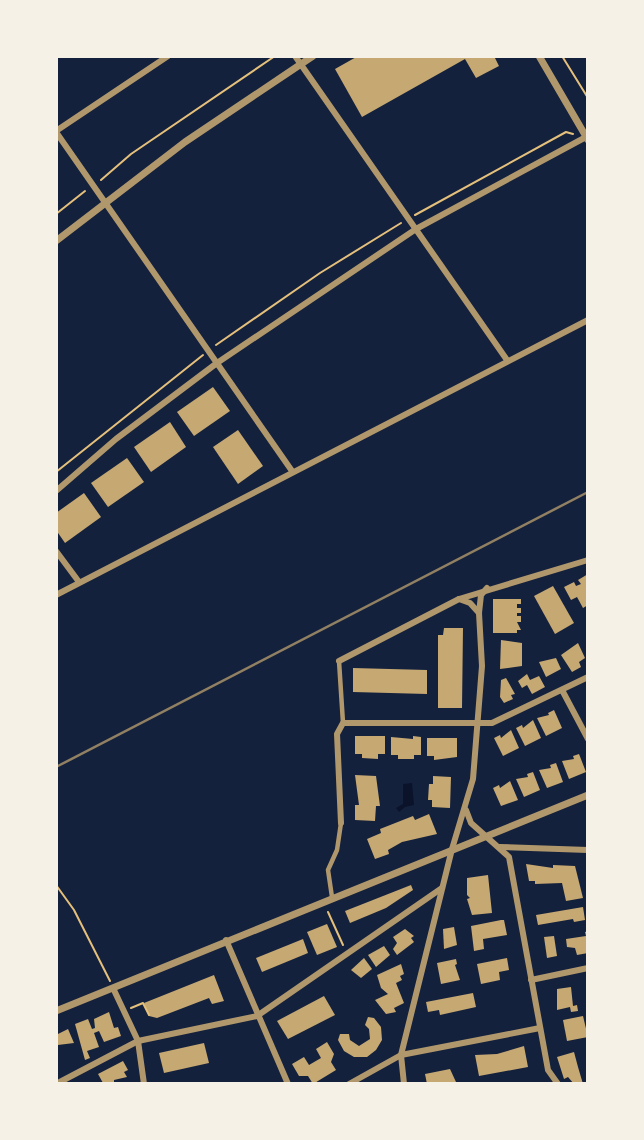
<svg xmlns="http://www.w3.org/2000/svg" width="644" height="1140" font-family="'Asap Condensed',sans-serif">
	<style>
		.water { fill: #0b132b }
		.building { fill: #c6a872 }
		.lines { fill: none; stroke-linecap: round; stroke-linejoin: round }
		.path { stroke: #e5c07b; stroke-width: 2 }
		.pedestrian { stroke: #b1986c; stroke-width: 4.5 }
		.minor { stroke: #b1986c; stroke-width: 6 }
		.tertiary { stroke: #b1986c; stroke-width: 7 }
		.rail { stroke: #918062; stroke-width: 2.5 }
	</style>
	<rect width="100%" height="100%" fill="#14213d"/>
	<!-- water -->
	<path class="water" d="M412,783L414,805L405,807L399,812L396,808L403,804V784Z"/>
	<!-- building -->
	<g class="building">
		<path d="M358,56H494L499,66L476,78L465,59L362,117L335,69Z"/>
		<path d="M213,387L230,411L194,436L177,412Z"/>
		<path d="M170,422L186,447L151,472L134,447Z"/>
		<path d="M238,430L263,466L238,484L213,447Z"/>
		<path d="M127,458L144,482L108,507L91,483Z"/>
		<path d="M84,493L101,517L65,543L56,530V513Z"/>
		<path d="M588,574V605L583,608L577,597L571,600L564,587L574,582L576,586L581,584L578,580Z"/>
		<path d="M553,586L574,623L555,634L534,596Z"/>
		<path d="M493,599H521V604H517V608H521V613H517V616H521V622H517L521,630H517V633H493Z"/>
		<path d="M444,628H463L462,708H438V635H443Z"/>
		<path d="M501,640L522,643V666L500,669Z"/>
		<path d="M578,643L585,658L579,662L581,667L572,672L561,655Z"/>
		<path d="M556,658L561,669L546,677L539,662Z"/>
		<path d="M353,668L427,670V694L353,692Z"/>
		<path d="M527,674L530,680L539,676L545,687L532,694L527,685L522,688L518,681Z"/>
		<path d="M506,678L515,694L511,695L513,699L504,703L500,697L501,680Z"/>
		<path d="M554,710L562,728L546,736L537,718L549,715L548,713Z"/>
		<path d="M533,720L541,738L525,746L516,728L522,725L523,728Z"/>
		<path d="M511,730L519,748L503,756L494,738L500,735L501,738Z"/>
		<path d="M355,736H385V754H378V759L362,758V754H355Z"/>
		<path d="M413,736L421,737V755H414V759H398V755H391V737L413,739Z"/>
		<path d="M427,738H457V757L434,760V756H427Z"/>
		<path d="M579,754L586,772L569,779L562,761L574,759L573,756Z"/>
		<path d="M556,763L563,782L547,788L539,770L551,768L550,765Z"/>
		<path d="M533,772L540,790L524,797L516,779L528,777L527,774Z"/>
		<path d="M355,775L376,776L380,806H376L375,821L355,820V805H359Z"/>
		<path d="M433,776L451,777L450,808L432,807V800H428L429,784H433Z"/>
		<path d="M510,781L518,800L501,806L493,788L499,785L500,788Z"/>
		<path d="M429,814L437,834L402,842L388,850L389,854L375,859L367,839L381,833L380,829L413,816L415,820Z"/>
		<path d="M526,864L553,868V865L575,866L583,898L566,901L562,883L535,884V881H529Z"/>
		<path d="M488,875L492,913L472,915L467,899L470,898L467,895V878Z"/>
		<path d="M411,885L413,890L386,908L350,923L345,911Z"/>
		<path d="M583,907L585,920L574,922L573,919L538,925L536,915Z"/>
		<path d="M501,920H504L507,935L483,939L484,949L474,951L471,926Z"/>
		<path d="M327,924L337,947L317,955L307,932Z"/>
		<path d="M454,927L457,945L444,949L443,929Z"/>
		<path d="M405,929L414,936L411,938L414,942L397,955L393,949L397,943L393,937Z"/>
		<path d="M588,931V953L577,955L575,948L567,947L566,939L586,936L585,932Z"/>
		<path d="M554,936L557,956L547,958L544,937Z"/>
		<path d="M303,939L308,953L262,972L256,958Z"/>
		<path d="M384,946L390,955L376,967L368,955Z"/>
		<path d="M364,958L372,969L361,978L351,970Z"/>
		<path d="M507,958L509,970L499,972L500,980L481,984L477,964Z"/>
		<path d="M456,959L457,964L455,965L460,980L441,984L437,963Z"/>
		<path d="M401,964L404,974L400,976L402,980L396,983L404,1003L394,1008L396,1012L386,1014L375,1000L388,994L381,988L377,975Z"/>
		<path d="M214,975L224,1001L212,1004L209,998L157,1018L149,1016L144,1003Z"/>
		<path d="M571,987L573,1006L577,1005L578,1011L571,1012L570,1007L557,1010V989Z"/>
		<path d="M473,993L476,1007L440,1015L439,1010L428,1012L426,1002Z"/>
		<path d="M324,996L335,1015L288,1039L277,1021Z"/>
		<path d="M109,1012L114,1028L118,1027L121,1036L104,1042L99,1031L94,1033L99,1047L87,1051L90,1058L85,1060L75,1024L88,1019L92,1029L95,1028L94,1019Z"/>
		<path d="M583,1016L588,1037L567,1041L563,1020Z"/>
		<path d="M368,1017L374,1018L381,1027L382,1040L376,1050L367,1057H354L344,1051L338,1040L340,1034H349L350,1040L359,1046L370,1039L369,1029L365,1025Z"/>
		<path d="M68,1029L74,1043L58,1045L56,1035Z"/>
		<path d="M327,1042L334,1054L331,1062L336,1070L313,1084L308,1076H299L292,1064L304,1057L309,1065L321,1058L316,1049Z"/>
		<path d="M204,1043L209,1063L164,1073L159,1053Z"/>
		<path d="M524,1046L528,1067L479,1076L475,1055L497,1054Z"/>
		<path d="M574,1052L578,1067L583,1084H574L568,1077L564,1079L557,1057Z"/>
		<path d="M123,1061L128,1070L124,1072L127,1077L114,1080V1084L103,1083L98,1074Z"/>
		<path d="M450,1069L456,1082L427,1084L425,1074Z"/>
	</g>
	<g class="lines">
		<!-- path -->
		<g class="path">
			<path d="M562,56L588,98"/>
			<path d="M101,180L131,154L275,56"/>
			<path d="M56,214L85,191"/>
			<path d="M415,215L566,132L573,134"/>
			<path d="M216,345L320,273L401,223"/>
			<path d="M56,472L203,355"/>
			<path d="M56,885L74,910L110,981"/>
			<path d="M328,912L343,945"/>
			<path d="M131,1008L143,1003L149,1015"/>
		</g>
		<!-- pedestrian -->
		<g class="pedestrian">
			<path d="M339,661L343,723"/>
			<path d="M332,897L328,870L337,850L341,823"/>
		</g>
		<!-- minor -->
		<g class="minor">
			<path d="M295,56L507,360"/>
			<path d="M56,131L168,56"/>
			<path d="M56,132L292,471"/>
			<path d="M56,491L116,439L217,363L416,229L586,137"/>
			<path d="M56,551L79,582"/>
			<path d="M56,595L588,320"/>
			<path d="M459,599L470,603L479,613"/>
			<path d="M339,661L459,599L588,560"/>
			<path d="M562,690L588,739"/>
			<path d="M466,810L471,823L509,857L548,1070L558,1084"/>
			<path d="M341,823L337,734L343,723H492L588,677"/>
			<path d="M500,847L588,850"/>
			<path d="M226,940L288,1084"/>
			<path d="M531,980L588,968"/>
			<path d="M113,988L138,1041L144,1084"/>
			<path d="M56,1084L138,1041L257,1016L442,888"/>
			<path d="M349,1084L401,1055L540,1028"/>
			<path d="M404,1084L401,1055L452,849L473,779L482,666L479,613L481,595L487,588"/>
		</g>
		<!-- tertiary -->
		<g class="tertiary">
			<path d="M539,56L588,140"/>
			<path d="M56,241L185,142L313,56"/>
			<path d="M56,1011L588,795"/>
		</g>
		<!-- rail -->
		<path class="rail" d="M56,767L588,492"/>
	</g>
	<!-- border -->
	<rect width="644" height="1140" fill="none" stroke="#f6f1e7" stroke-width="116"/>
</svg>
